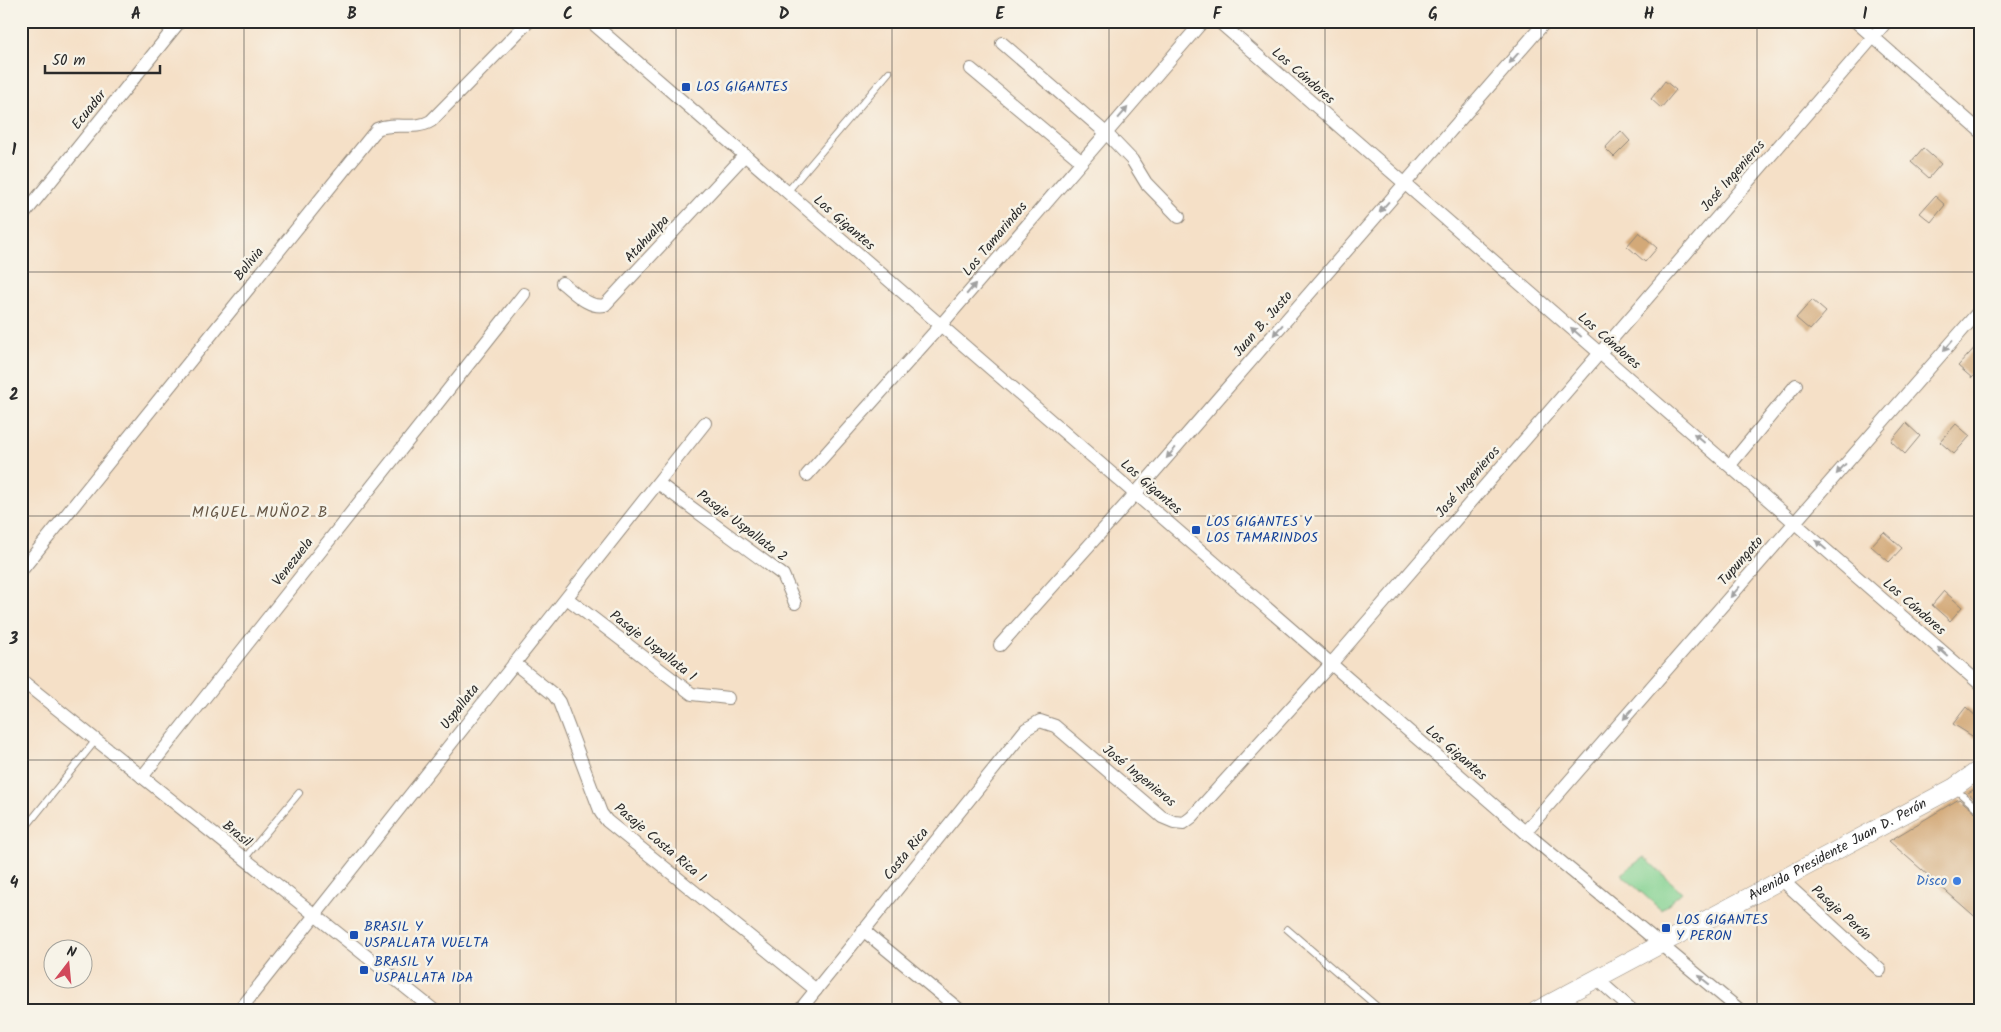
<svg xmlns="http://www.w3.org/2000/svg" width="2001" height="1032" font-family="Kalam,sans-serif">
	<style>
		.green { fill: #84d292; stroke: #587e5e }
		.building { fill: #d3a978 }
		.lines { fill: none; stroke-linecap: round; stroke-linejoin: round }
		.service-casing { stroke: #908679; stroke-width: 8 }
		.minor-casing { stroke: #908679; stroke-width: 14 }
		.secondary-casing { stroke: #908679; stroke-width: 19 }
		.service { stroke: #fff; stroke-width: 6 }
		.minor { stroke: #fff; stroke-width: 12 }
		.secondary { stroke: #fff; stroke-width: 18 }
		.oneway { fill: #a0a0a0 }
		.grid { fill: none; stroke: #2b2b2b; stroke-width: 1; stroke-opacity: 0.55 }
		.transit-dot { fill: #1a4fb4; stroke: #f7f3e8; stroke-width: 2 }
		.shop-dot { fill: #3f7fe0; stroke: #f7f3e8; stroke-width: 2 }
		.labels { text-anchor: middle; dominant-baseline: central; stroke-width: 5; stroke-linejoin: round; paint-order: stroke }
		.street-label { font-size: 14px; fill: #2b2b2b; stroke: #f7f3e8 }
		.transit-label { font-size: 14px; fill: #164399; stroke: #f7f3e8; text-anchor: start }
		.shop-label { font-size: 14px; fill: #366cbe; stroke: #f7f3e8; text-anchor: end }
		.neighbourhood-label { font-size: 15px; letter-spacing: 1px; fill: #665746; stroke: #f7f3e8 }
		.neatline { fill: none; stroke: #2b2b2b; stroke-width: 2 }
		.grid-label { font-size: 16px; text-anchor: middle; font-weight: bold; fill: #2b2b2b }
	</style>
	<rect width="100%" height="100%" fill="#f7f3e8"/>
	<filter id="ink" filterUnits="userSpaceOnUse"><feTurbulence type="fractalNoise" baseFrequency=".02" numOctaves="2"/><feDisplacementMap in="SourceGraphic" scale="10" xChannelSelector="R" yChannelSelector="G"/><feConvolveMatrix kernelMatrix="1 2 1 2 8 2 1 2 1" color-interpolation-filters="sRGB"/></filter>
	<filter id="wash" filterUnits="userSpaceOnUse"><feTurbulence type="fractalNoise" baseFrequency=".0096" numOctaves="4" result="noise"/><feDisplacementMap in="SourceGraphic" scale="20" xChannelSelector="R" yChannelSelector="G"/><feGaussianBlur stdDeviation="1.12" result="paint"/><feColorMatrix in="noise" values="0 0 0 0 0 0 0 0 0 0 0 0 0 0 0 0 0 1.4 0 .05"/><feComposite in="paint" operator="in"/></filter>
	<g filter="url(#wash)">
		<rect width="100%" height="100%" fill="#f5e0c7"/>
		<!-- green -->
		<path class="green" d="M1644,857L1682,892L1661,910L1621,874Z"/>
		<g id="blocks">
			<!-- building -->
			<g class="building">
				<path d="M1665,81L1676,90L1661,108L1651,99Z"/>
				<path d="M1621,131L1630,141L1614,157L1605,148Z"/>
				<path d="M1923,148L1941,164L1929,178L1911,162Z"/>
				<path d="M1935,196L1945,205L1931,222L1920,213Z"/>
				<path d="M1639,232L1657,248L1645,262L1627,246Z"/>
				<path d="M1812,300L1826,312L1810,330L1796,318Z"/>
				<path d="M1980,342V370L1972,378L1958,366Z"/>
				<path d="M1906,423L1920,436L1905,454L1891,441Z"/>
				<path d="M1956,424L1970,436L1954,454L1940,442Z"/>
				<path d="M1884,532L1902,548L1889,562L1871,546Z"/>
				<path d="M1944,591L1962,607L1950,621L1932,605Z"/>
				<path d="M1966,707L1980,720V741L1953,724Z"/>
				<path d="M1980,786V804L1968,793Z"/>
				<path d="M1959,799L1980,816V921L1889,841Z"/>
			</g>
		</g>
	</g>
	<g filter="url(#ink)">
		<use href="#blocks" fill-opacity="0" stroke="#908679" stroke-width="1"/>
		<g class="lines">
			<!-- service casing -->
			<g class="service-casing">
				<g id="service">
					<path d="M787,192L889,72"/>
					<path d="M1954,788L1980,811"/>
					<path d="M21,833L96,740"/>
					<path d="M244,859L299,793"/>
					<path d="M1287,929L1382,1011"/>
				</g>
			</g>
			<!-- minor casing -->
			<g class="minor-casing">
				<g id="minor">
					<path d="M590,21L1525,832L1741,1011"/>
					<path d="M1218,21L1980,684"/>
					<path d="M1855,21L1980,131"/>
					<path d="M1002,43L1106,133L1132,160L1146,183L1179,217"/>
					<path d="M971,69L1081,161"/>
					<path d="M21,218L180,21"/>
					<path d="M562,283C574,292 589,309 605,305L745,155"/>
					<path d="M1730,465L1796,385"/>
					<path d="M807,475L940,326L1203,21"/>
					<path d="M658,483L783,575L795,603"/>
					<path d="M21,571L377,129C395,121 414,131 431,121L529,21"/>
					<path d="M568,599L692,694L728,698"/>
					<path d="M1000,645L1136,493L1546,21"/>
					<path d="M514,663L553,694L559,702L601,813L607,821L816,990"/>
					<path d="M21,680L435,1011"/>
					<path d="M142,777L524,294"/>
					<path d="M1525,832L1980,310"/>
					<path d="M1781,879L1880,970"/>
					<path d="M863,930L961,1011"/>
					<path d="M1597,979L1633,1011"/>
					<path d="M239,1011L705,423"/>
					<path d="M799,1011L1026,729L1040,721L1055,726L1162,817L1174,822L1184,823L1192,817L1330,665L1887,21"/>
				</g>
			</g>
			<!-- secondary casing -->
			<g class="secondary-casing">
				<g id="secondary">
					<path id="s1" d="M1536,1011L1953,788L1980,769"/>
				</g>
			</g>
			<!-- service -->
			<use href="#service" class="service"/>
			<!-- minor -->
			<use href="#minor" class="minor"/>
			<!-- secondary -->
			<use href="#secondary" class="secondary"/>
		</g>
		<!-- one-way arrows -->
		<defs><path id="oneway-solid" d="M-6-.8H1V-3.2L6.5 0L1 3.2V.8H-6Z" transform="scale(1.25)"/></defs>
		<g class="oneway">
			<use href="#oneway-solid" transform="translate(1514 58) rotate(131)"/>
			<use href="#oneway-solid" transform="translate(1123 113) rotate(-49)"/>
			<use href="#oneway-solid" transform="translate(1384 207) rotate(131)"/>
			<use href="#oneway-solid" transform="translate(971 289) rotate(-50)"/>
			<use href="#oneway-solid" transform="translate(1278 330) rotate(131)"/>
			<use href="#oneway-solid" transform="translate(1576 332) rotate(-139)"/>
			<use href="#oneway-solid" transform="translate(1948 346) rotate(131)"/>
			<use href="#oneway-solid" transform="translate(1699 438) rotate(-139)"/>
			<use href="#oneway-solid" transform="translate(1171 453) rotate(131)"/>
			<use href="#oneway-solid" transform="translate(1841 469) rotate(131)"/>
			<use href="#oneway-solid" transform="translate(1821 545) rotate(-139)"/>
			<use href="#oneway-solid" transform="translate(1735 592) rotate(131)"/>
			<use href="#oneway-solid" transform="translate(1943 652) rotate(-139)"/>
			<use href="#oneway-solid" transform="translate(1628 714) rotate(131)"/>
			<use href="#oneway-solid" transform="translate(1704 980) rotate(-140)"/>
		</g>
	</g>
	<!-- grid -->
	<path class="grid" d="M244,21V1011M460,21V1011M676,21V1011M892,21V1011M1109,21V1011M1325,21V1011M1541,21V1011M1757,21V1011M21,272H1980M21,516H1980M21,760H1980"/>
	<!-- markers -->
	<g class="transit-dot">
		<rect x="681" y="82" width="10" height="10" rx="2.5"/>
		<rect x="1191" y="525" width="10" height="10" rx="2.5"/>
		<rect x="1661" y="923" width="10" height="10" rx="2.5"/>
		<rect x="349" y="930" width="10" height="10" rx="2.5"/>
		<rect x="359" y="965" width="10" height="10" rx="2.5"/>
	</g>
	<circle class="shop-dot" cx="1957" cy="881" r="5"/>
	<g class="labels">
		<!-- street labels -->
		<g class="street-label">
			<text transform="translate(1303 76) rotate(41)">Los Cóndores</text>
			<text transform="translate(89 110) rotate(-51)">Ecuador</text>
			<text transform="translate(1733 176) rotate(-49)">José Ingenieros</text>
			<text transform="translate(844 223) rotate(41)">Los Gigantes</text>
			<text transform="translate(647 239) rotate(-47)">Atahualpa</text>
			<text transform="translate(995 239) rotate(-50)">Los Tamarindos</text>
			<text transform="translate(249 264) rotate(-51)">Bolivia</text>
			<text transform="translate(1263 324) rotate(-49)">Juan B. Justo</text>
			<text transform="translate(1609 341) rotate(41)">Los Cóndores</text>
			<text transform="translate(1468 482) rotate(-49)">José Ingenieros</text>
			<text transform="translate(1151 487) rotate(41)">Los Gigantes</text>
			<text transform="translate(742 526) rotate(37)">Pasaje Uspallata 2</text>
			<text transform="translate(1741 561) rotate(-49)">Tupungato</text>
			<text transform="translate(293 562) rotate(-52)">Venezuela</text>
			<text transform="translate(1914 607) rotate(41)">Los Cóndores</text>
			<text transform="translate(653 646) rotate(38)">Pasaje Uspallata 1</text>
			<text transform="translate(460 707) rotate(-52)">Uspallata</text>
			<text transform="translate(1456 753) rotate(41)">Los Gigantes</text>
			<text transform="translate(1139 776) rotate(39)">José Ingenieros</text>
			<text transform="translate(237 834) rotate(39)">Brasil</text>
			<text transform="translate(660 843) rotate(40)">Pasaje Costa Rica 1</text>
			<text stroke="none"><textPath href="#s1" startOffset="342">Avenida Presidente Juan D. Perón</textPath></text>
			<text transform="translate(906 854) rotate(-51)">Costa Rica</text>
			<text transform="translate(1841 913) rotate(42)">Pasaje Perón</text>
		</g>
		<!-- transit labels -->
		<g class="transit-label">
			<text x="696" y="87">LOS GIGANTES</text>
			<text x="1206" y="522">LOS GIGANTES Y<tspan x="1206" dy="16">LOS TAMARINDOS</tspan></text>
			<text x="1676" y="920">LOS GIGANTES<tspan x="1676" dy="16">Y PERON</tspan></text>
			<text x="364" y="927">BRASIL Y<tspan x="364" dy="16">USPALLATA VUELTA</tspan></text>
			<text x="374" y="962">BRASIL Y<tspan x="374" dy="16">USPALLATA IDA</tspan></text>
		</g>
		<!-- shop labels -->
		<g class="shop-label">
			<text x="1947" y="881">Disco</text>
		</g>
		<!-- neighbourhood labels -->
		<g class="neighbourhood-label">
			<text x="260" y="513">MIGUEL MUÑOZ B</text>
		</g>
	</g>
	<!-- margin -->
	<rect width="2001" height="1032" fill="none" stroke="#f7f3e8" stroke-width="55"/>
	<!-- north arrow -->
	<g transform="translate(68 964) rotate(16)"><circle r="24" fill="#f7f3e8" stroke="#a5a39c"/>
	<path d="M0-4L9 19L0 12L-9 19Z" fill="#d1495b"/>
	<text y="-8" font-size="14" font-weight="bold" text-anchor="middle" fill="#2b2b2b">N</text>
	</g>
	<!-- scale -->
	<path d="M45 65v8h115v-8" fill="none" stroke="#2b2b2b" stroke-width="2.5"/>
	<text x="52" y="65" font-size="15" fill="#2b2b2b" stroke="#f7f3e8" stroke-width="4" paint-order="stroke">50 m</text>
	<rect x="28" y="28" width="1946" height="976" class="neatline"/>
	<g class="grid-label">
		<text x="136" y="19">A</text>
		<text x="352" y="19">B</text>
		<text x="568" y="19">C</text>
		<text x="784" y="19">D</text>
		<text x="1000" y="19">E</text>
		<text x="1217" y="19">F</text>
		<text x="1433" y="19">G</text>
		<text x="1649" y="19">H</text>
		<text x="1865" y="19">I</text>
		<text x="14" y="155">1</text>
		<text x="14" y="400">2</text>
		<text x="14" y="644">3</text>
		<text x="14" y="888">4</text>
	</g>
</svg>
